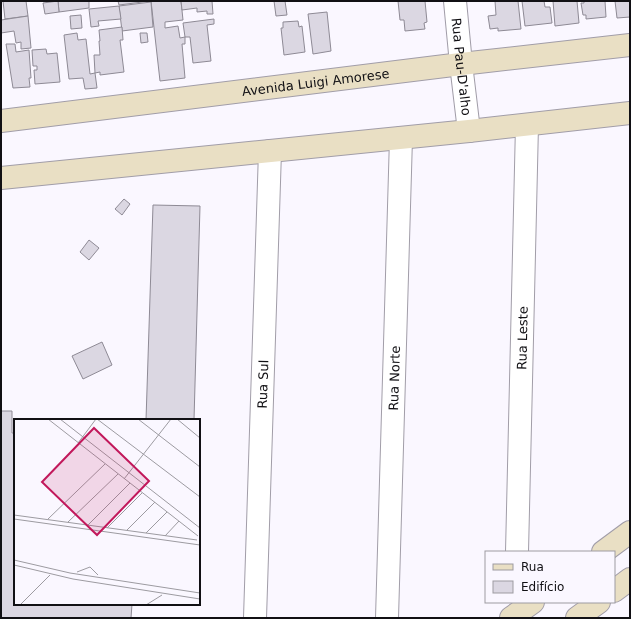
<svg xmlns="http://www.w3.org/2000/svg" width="631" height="619" font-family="'DejaVu Sans',sans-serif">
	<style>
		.building { fill: #dbd7e2; stroke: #8e8a95 }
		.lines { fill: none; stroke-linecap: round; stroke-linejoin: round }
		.street-casing { stroke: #a19da8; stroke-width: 24 }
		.secondary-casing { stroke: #a19da8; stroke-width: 24 }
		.street { stroke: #fff; stroke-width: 22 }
		.secondary { stroke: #e9dfc4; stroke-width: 22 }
		.labels { text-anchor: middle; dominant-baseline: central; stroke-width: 3; stroke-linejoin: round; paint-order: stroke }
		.street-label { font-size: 13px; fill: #111014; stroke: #faf7ff }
		.inset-road { fill: none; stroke: #9d9ba1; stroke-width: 1 }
		.view { fill: #c2185b; fill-opacity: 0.15; stroke: #c2185b; stroke-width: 2 }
		.inset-edge { fill: none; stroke: #111014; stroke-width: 2 }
	</style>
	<rect width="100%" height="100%" fill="#faf7ff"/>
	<!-- building -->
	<g class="building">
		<path d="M3,1H26L28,16L5,19Z"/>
		<path d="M58,1H89V8L59,12Z"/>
		<path d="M58,1L59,12L45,14L43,3Z"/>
		<path d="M118,1H150L119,5Z"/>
		<path d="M151,1H181L183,20L165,22V28L178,26L180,38L185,37V44H182L185,78L160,81Z"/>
		<path d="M181,1H212L213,14H207V11L197,12V8L182,10Z"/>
		<path d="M274,1H285L287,15L276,16Z"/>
		<path d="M398,1H425L427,22L424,23L425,29L405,31L404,20H400Z"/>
		<path d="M495,1H518L521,29L498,31V28L490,29L488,16L496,15Z"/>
		<path d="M522,1H544L545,7H550L552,23L525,26Z"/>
		<path d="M553,1H577L579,23L555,26Z"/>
		<path d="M584,1H605L606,17L586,19V15H583L581,3H584Z"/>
		<path d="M615,1H630V17L617,18Z"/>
		<path d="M151,2L153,27L122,31L119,6Z"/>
		<path d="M119,6L121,19L98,21L99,26L91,27L89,9Z"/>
		<path d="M327,12L331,51L313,54L308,14Z"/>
		<path d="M81,15L82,28L71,29L70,16Z"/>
		<path d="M28,16L31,48L21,49V42L16,43L14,31L1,33V20Z"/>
		<path d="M214,19V24L207,25L211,61L193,63L190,37H185L183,23Z"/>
		<path d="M298,21L299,27L302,26L305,52L284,55L281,28H283V22Z"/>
		<path d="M122,27L123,40H120L124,72L100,75V72L95,73L94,55H100L99,41H100L99,30Z"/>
		<path d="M77,33L78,40L86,39L90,74L95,73L97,88L85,89L83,78L69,79L64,35Z"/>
		<path d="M140,33H147L148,42L141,43Z"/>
		<path d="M6,44H15L16,52L29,50L31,78H29L30,87L13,88Z"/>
		<path d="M46,49L47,54L57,53L60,82L35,84L34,70H37V66H33L32,50Z"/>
		<path d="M124,199L130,204L122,215L115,209Z"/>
		<path d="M153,205L200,206L194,420H146Z"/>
		<path d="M89,240L99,248L89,260L80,252Z"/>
		<path d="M102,342L112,365L83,379L72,356Z"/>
		<path d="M1,411H12V433H15V604H132L131,618H1Z"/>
	</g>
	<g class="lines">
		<!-- street casing -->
		<g class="street-casing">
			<g id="street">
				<path id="s1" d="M455,1L461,64L469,131"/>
				<path id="s2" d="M517,552L527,125"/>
				<path id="s3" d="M255,618L270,151"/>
				<path id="s4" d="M387,618L401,138"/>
			</g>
		</g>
		<!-- secondary casing -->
		<g class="secondary-casing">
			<g id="secondary">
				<path id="s5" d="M1,121L461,64L630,45"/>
				<path d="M1,178L469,131L630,113"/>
				<path d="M603,552L630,532"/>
				<path d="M614,591L630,579"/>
				<path d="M511,618L533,602"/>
				<path d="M577,618L599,602"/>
			</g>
		</g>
		<!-- street -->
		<use href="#street" class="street"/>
		<!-- secondary -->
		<use href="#secondary" class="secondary"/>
	</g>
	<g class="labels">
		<!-- street labels -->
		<g class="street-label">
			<text stroke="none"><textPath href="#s1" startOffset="66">Rua Pau-D'alho</textPath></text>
			<text stroke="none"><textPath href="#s5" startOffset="317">Avenida Luigi Amorese</textPath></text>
			<text stroke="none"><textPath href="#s2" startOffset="214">Rua Leste</textPath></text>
			<text stroke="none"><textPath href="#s4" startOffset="240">Rua Norte</textPath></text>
			<text stroke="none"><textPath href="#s3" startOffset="234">Rua Sul</textPath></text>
		</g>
	</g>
	<!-- overview -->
	<g transform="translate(14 419)">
		<rect width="186" height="186" fill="#faf7ff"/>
		<path class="inset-road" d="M34,0L184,117M46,0L186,109M83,0L186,78M124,0L186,48M163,0L186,19M64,24L82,0M110,60L157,0M0,96L183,121M0,100L186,126M34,100L91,45M54,103L104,55M74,106L116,64M93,109L128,74M113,111L141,83M132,114L153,93M151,117L165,102M0,141L56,154L186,174M0,146L59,160L186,180M63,153L76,148L84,156M6,186L36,156M132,186L148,176"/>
		<path class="view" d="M80,9L135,62L83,116L28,63Z"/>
		<rect width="186" height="186" class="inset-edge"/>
	</g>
	<!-- border -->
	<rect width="631" height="619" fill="none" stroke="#111014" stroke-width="4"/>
	<!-- legend -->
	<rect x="485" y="551" width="130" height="52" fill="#faf7ff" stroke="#9d9ba1"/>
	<rect x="493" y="564" width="20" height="6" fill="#e9dfc4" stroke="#9d9ba1"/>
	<text x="521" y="571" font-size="12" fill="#111014">Rua</text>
	<rect x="493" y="581" width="20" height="12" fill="#dbd7e2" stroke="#9d9ba1"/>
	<text x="521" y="591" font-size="12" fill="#111014">Edifício</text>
</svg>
